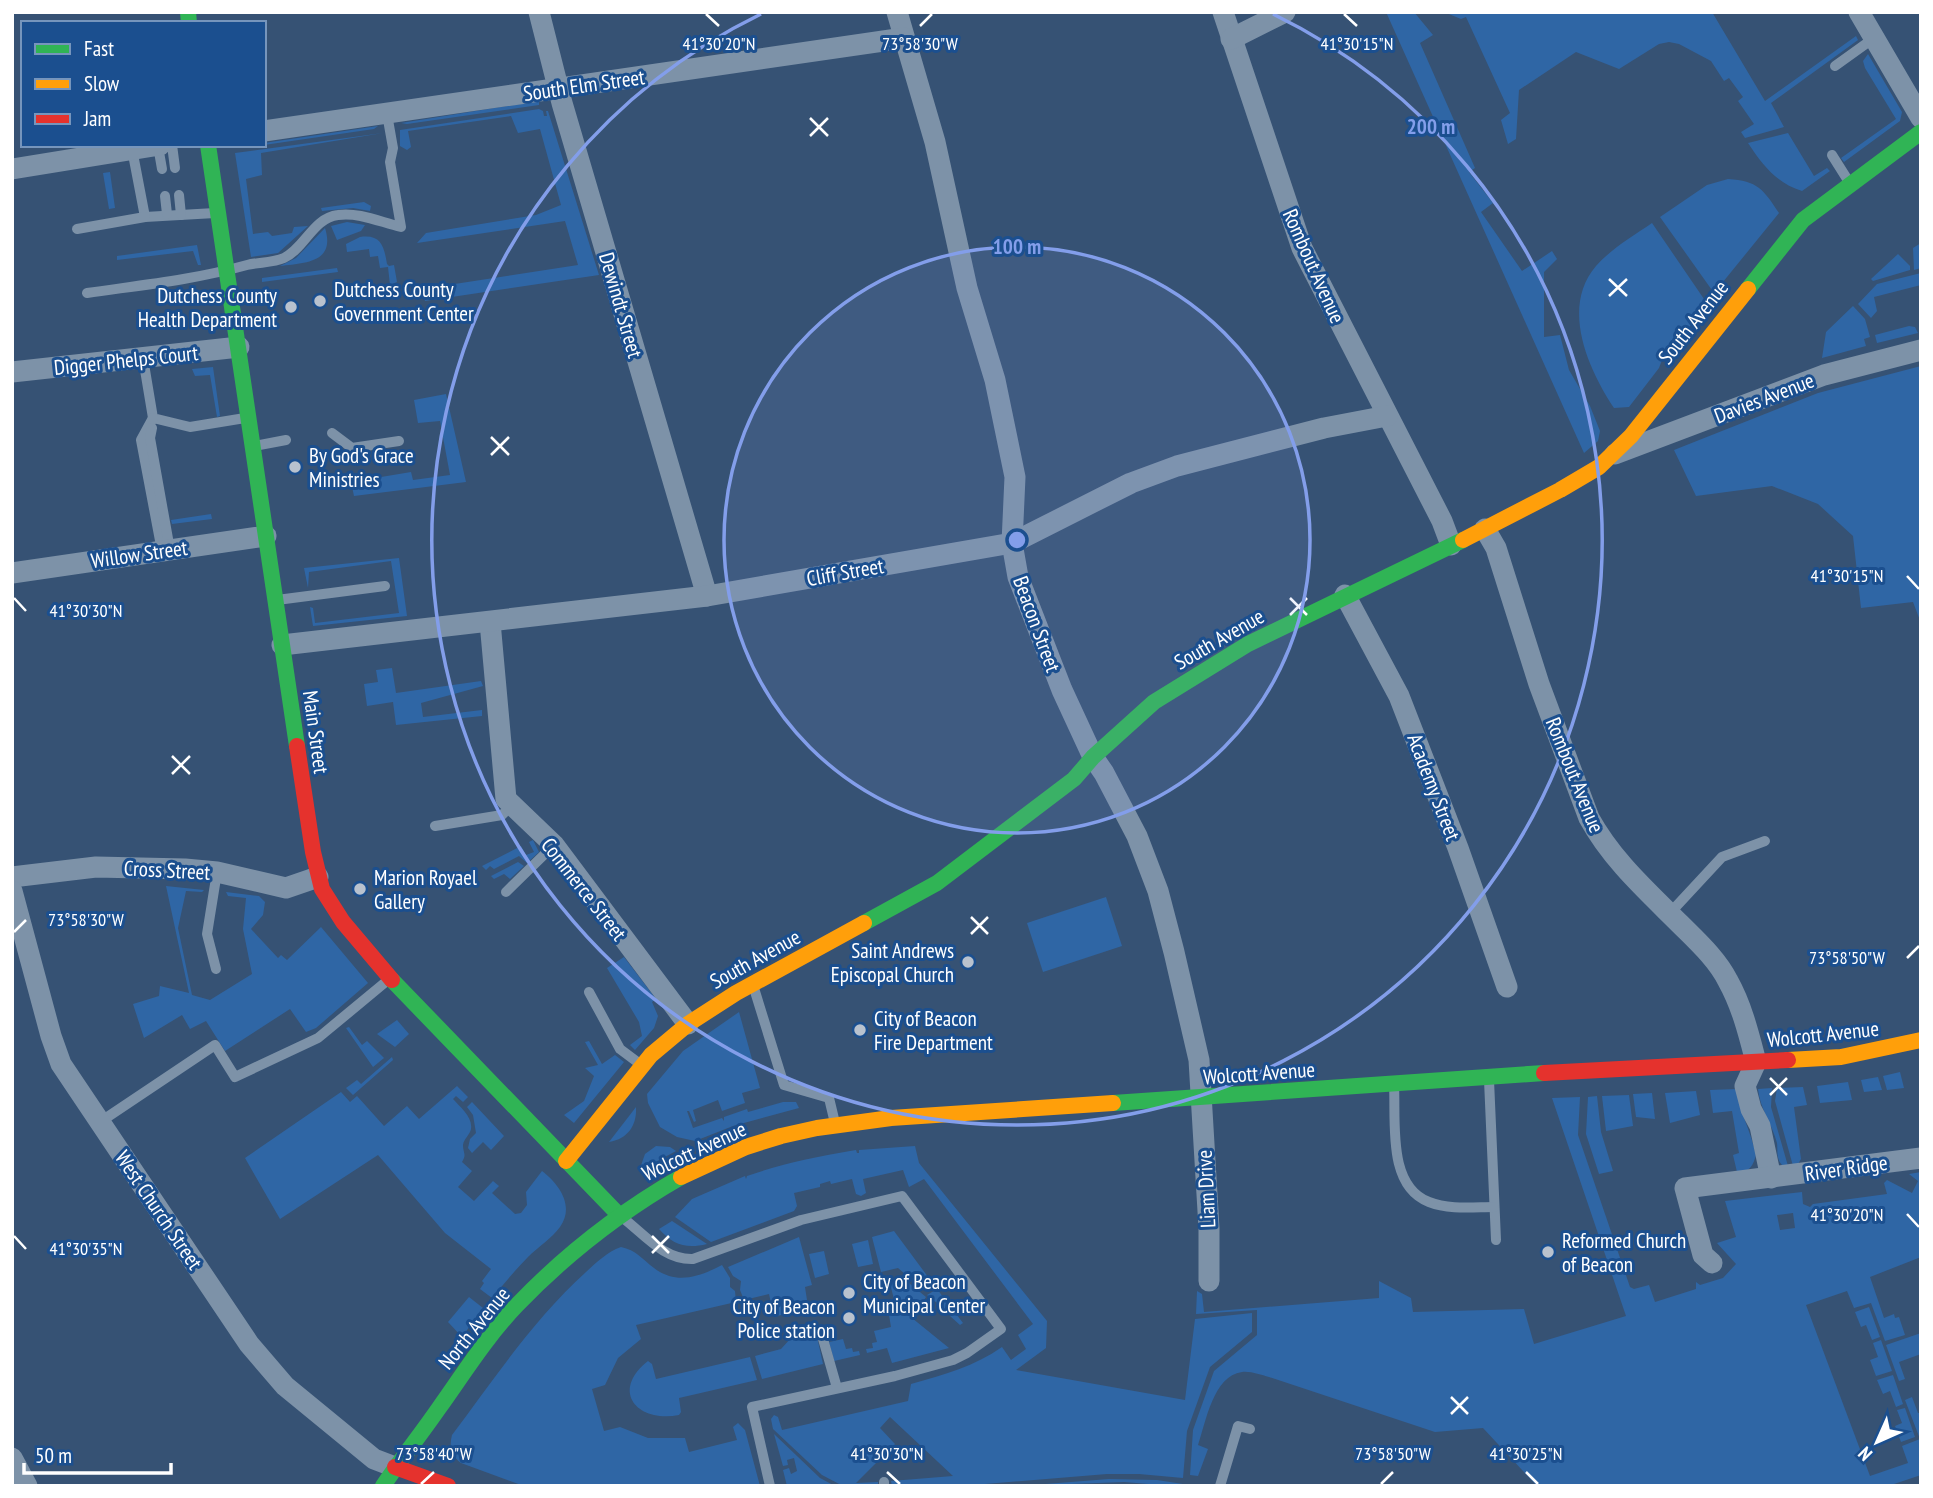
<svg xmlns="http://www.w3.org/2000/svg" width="1933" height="1498" font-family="'PT Sans Narrow',sans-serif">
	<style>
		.green { fill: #2f66a5; fill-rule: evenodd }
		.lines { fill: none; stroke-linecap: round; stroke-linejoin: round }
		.lane { stroke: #7d92a8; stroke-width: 10 }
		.street { stroke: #7d92a8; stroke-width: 21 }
		.fast { stroke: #30b455; stroke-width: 16 }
		.slow { stroke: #ff9f0a; stroke-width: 16 }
		.jam { stroke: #e5322d; stroke-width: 16 }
		.ticks { fill: none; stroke: #fff; stroke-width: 2.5 }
		.ring { fill: none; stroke: #839eea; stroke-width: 3.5 }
		.poi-dot { fill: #b9c2ce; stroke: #1b4f8f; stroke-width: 2.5 }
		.labels { text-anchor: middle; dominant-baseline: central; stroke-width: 6; stroke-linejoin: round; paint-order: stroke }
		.street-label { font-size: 21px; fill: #fff; stroke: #1b4f8f }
		.poi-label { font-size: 21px; fill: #fff; stroke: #1b4f8f; text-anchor: start }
		.ticks-label { font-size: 18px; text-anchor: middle; fill: #fff; stroke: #1b4f8f; stroke-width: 6; stroke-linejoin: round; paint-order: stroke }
		.centre { fill: #839eea; stroke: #1b4f8f; stroke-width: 3.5 }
		.ring-label { font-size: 21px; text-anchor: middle; font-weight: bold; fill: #839eea; stroke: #1b4f8f; stroke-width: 6; stroke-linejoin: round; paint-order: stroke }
	</style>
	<rect width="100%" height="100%" fill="#365274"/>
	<!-- green -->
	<g class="green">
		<path d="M1386,12H1414L1433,35L1420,43L1475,168L1469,172L1493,203L1481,212L1522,271L1552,251L1557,259L1544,272V337L1560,335L1569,370L1590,406L1600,431L1598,441L1584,453Z"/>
		<path d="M1444,12H1712L1765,101L1856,36L1858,40L1771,103L1784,127L1745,138L1741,132L1754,124L1738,101L1743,97L1729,78L1724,81L1711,61L1679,44L1669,42L1659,44L1619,69L1576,52L1519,90L1516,139L1508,144L1501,120L1510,113L1466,17L1461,19Z"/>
		<path d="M1868,54L1902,112L1900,121L1844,162L1841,158L1896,119L1865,68L1863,61Z"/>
		<path d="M539,101V105L407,124L401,123Z"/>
		<path d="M539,109L543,111L544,116H547L546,111H548L599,275L425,301L422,289L578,265L565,221L417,243L426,233L536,215L561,205L540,129L518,133L511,116L408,131L411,147L407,150L400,146V130Z"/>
		<path d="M378,126L374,129L264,145V143Z"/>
		<path d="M383,133L261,153L262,175L246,179L253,234L268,232L272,236L292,233L294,227L308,226L278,253L251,257L235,153Z"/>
		<path d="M1788,133L1814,176L1827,168L1830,171L1802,191C1776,183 1762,164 1748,143Z"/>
		<path d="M110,172L115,208L109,209L103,173Z"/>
		<path d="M1728,179C1758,181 1763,189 1779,213L1714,293L1660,217L1707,185Z"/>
		<path d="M364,202L371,206L370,211L353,208L322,211L321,208Z"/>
		<path d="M347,222L365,225L361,231L337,240L331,226Z"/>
		<path d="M1652,223L1704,299L1706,307L1662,360L1659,368L1629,407L1614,408C1589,370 1560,308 1596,266C1611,249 1633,236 1652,223Z"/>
		<path d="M325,228C336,263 304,263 280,266L296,258Z"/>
		<path d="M360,237C381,234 384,246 387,264L389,266L394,265L397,282L390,285L388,267L380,268L378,256L370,257L369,249L347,252L346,244Z"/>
		<path d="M1921,243V268L1914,270L1913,248Z"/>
		<path d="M197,245L201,265H198L193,251L117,260V256Z"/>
		<path d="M1898,254L1910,266V270L1873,281L1871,279Z"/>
		<path d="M337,268L338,272L262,282V278Z"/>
		<path d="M1921,273V285L1874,297L1877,311L1871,318L1858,304L1877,284Z"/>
		<path d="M1853,306L1865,319L1870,337L1864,339L1866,346L1822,358L1826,332Z"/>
		<path d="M1909,326L1915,327L1918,333L1877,343L1875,335Z"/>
		<path d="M1921,366V623L1913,602L1861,608L1853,536L1818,504L1772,486L1696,496L1674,450L1818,393Z"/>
		<path d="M213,367L220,416L217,417L210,375L195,376L192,369Z"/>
		<path d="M446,394L466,482L354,496L351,482L411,472L413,480L450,475L440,421L418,423L414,400Z"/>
		<path d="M211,514L212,519L172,524L171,520Z"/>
		<path d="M399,558L407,616L313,626L310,607L313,608L315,623L399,613L391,561L309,572L308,588L304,568Z"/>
		<path d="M392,668L396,693L481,681L483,686L421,703L423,717L482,710V716L396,725L393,702L367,706L364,684L378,682L376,670Z"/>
		<path d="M533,840L539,852L527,863L519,856L494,869L490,866L486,870L482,866L521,846L526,855L534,852L529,842Z"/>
		<path d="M518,862L524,866L510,879L504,874L494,879L491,876Z"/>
		<path d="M166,886L204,890L202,892L186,891L178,928L192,995L210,1000L252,974L243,929L246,898L228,896L226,892L259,896L265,902L263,915L251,929L278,958L281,955L287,960L321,927L368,983L316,1028L306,1032L290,1009L225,1051L206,1021L190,1029L182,1015L144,1038L133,1004L159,996L160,986L189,993Z"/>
		<path d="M1106,897L1122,946L1043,972L1027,923Z"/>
		<path d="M624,957L656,999L652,1002L658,1016L654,1028L635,1050L630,1045L642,1036L639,1022L607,968Z"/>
		<path d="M739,1012L760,1088L742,1093L745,1103L722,1111L718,1100L693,1110L696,1121L694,1122L689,1111H687L693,1128L722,1118L724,1121V1117L747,1109L748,1112L783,1102H796L799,1108L733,1126L695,1141L677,1137L660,1127L648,1103L647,1094L683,1051Z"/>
		<path d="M397,1020L409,1034L395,1047L377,1034Z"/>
		<path d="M349,1027L362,1045L367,1041L384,1058L373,1067L346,1028Z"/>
		<path d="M589,1041L602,1064L615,1055L624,1062L574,1123L564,1115L584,1101L594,1076L585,1068L598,1065L585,1042Z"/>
		<path d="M392,1057L393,1060L353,1095L346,1088L357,1080L361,1084Z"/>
		<path d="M1900,1072L1904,1088L1887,1090L1883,1076Z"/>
		<path d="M1878,1077L1882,1090L1864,1092L1861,1080Z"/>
		<path d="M1848,1082L1852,1100L1820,1103L1817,1086Z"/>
		<path d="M457,1086L468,1097L463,1102L456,1096L453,1099C460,1107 473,1117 471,1129C470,1135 464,1138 463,1145C463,1153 467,1154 462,1162L472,1171L458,1187L474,1201L493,1181L499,1186L492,1193L515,1214L521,1213L527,1205L526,1192L542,1171C559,1184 575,1206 560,1227C552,1238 538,1247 528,1257C515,1270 504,1284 492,1298L480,1289L484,1283L482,1281L491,1269L445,1233L378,1155L280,1219L245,1158L341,1092L350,1102L357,1096L384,1126L407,1106L419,1119Z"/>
		<path d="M1803,1087L1807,1105L1794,1107L1801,1159L1797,1166H1793L1775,1101L1777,1088Z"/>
		<path d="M1772,1088L1771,1107L1788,1166L1782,1165C1776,1158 1778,1152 1777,1143C1772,1124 1760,1109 1758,1089Z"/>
		<path d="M1737,1089C1740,1113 1751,1132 1756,1155C1753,1166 1749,1173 1737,1172L1733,1155L1739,1153L1732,1111L1713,1113L1710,1090Z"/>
		<path d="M1696,1091L1700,1115L1670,1123L1665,1093Z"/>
		<path d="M1652,1093L1655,1119L1636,1117L1633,1094Z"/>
		<path d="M1629,1095L1633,1126L1606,1131L1602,1096Z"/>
		<path d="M1597,1096L1601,1132L1613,1171L1599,1174L1586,1134L1588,1097Z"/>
		<path d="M1580,1097L1578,1135L1630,1287L1634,1289L1649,1285L1655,1302L1696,1289V1282L1700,1285L1723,1278L1736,1264L1717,1243L1736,1237L1725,1201L1802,1192L1803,1204L1810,1207L1813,1204L1887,1194L1884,1183L1887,1180L1912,1193L1918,1181L1909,1174L1921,1172V1257L1870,1277L1884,1318L1894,1314L1895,1318L1899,1317L1905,1335L1885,1341L1871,1303L1854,1308L1847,1291L1806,1305L1870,1476L1908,1463L1902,1446L1920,1439L1905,1400L1912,1397L1918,1413H1921V1475L1888,1486H1537L1483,1428L1435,1432L1269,1377C1261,1375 1251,1371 1242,1372C1213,1376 1206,1422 1198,1445L1208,1449L1198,1476L1190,1475L1193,1430L1214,1371L1257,1335V1310L1196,1314L1197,1291L1202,1294L1204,1312L1379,1298V1281L1411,1298L1413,1312L1524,1309L1534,1344L1626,1316L1552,1098ZM1793,1213L1795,1228L1780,1230L1777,1215Z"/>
		<path d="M472,1102L504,1136L491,1150L483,1142L472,1153L468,1148L470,1139L476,1133L473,1115L467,1107Z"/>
		<path d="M636,1107C637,1125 628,1139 609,1142Z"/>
		<path d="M656,1146L670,1147L676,1151L639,1171L645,1154Z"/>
		<path d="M915,1146L919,1163L1047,1321L1046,1348L1016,1370L1185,1400L1195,1319L1252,1313V1332L1210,1367L1187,1431L1183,1478L1139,1474H1107L961,1486H892L891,1481L953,1476L890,1417L880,1428L895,1444L856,1483L878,1482V1486H843L822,1475L773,1429L771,1419L774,1415L778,1417L782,1430L908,1401L911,1384C944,1375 975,1366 1002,1347L1011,1360L1026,1349L1018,1335L1033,1324L924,1179L909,1187L903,1170L863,1179L866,1193L861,1196L856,1194L852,1179L831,1184L830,1181L820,1184V1187L794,1193L797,1206L794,1211L711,1242L675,1217L692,1199L745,1176L746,1179L747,1176C781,1164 815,1157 850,1151L856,1150L857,1153H859V1150Z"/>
		<path d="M672,1221L707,1244C686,1249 673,1245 659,1229Z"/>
		<path d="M894,1231L934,1285L928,1288L910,1274H905L898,1268L881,1272L872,1237Z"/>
		<path d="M799,1237L812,1285L805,1287L807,1300L800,1301L801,1306L795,1308V1311L774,1317L769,1294L744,1300L740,1290L741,1281L733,1276L728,1267Z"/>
		<path d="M868,1240L873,1264L858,1267L852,1244Z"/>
		<path d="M621,1247C636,1250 642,1259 654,1268C676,1285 699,1277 722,1265L730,1278V1287L735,1291L736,1302L636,1325L641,1339L618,1358L605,1385L592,1389L604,1431L620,1427L648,1438H685L689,1452L737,1440L733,1427L738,1423L745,1430L760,1486H524L461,1463C451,1456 449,1446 452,1435C494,1379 534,1319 586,1272C597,1262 607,1252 621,1247Z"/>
		<path d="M824,1251L829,1274L815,1278L809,1254Z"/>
		<path d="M904,1279L926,1297L912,1318L949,1348L892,1363L887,1348L867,1353L866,1349L873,1348L872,1343L877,1342L874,1331L891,1327L889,1315L897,1312L890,1283Z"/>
		<path d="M937,1289L963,1323L960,1325L950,1316L951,1314L927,1295Z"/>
		<path d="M469,1297L483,1308L462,1337L448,1322Z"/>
		<path d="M1869,1307L1880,1337L1872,1340L1866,1325L1861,1327L1855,1312Z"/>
		<path d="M814,1323L823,1364L762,1379L755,1356L781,1349L801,1327Z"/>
		<path d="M1921,1333V1354L1899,1362L1905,1379L1899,1381L1886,1345Z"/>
		<path d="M843,1339L846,1349L852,1348L853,1352L859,1351L860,1355L834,1361L829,1342Z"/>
		<path d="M1881,1340L1892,1371L1876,1376L1870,1360L1878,1357L1873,1343Z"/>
		<path d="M750,1357L757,1380L679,1398L681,1412L679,1415C637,1423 610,1391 648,1361L652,1364L656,1379Z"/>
		<path d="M1893,1375L1903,1404L1896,1407L1890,1391L1883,1394L1877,1380Z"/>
		<path d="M1905,1408L1915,1437L1901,1442L1895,1426L1902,1423L1897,1410Z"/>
		<path d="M774,1434L820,1478L835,1486H787L783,1470L789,1468L791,1474L797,1471L794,1458L787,1460L788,1465L783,1466Z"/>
		<path d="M1109,1479L1157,1480L1183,1484L1173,1486L1124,1482L1020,1486Z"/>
	</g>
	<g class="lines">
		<!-- lane -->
		<g class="lane">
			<path d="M1835,66L1874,38"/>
			<path d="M172,145L175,168"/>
			<path d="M158,146L162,169"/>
			<path d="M132,149L145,217L215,213"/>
			<path d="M1832,155L1849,182"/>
			<path d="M179,195L181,215"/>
			<path d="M165,196L167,214"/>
			<path d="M77,229L145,217"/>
			<path d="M87,293C142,285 193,280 247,265C259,262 273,263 284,258C305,248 313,218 338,215C359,212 380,222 401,227L390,162L393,148L387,114"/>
			<path d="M143,358L153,418L190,427L245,418"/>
			<path d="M153,418L141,440L162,551"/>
			<path d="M152,428L150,438L170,550"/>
			<path d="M332,433L352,448L399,441"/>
			<path d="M254,446L286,440"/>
			<path d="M277,600L385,586"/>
			<path d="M435,826L502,815L512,805"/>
			<path d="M506,892L554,845"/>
			<path d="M1670,913L1722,857L1765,841"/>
			<path d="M216,969L207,934L217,872"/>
			<path d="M753,985L784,1085L829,1098L835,1123"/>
			<path d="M589,992L620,1049L640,1064"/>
			<path d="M1489,1080L1496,1240"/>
			<path d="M1394,1085C1396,1122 1387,1186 1429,1202C1449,1210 1474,1207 1494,1207"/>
			<path d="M100,1122L215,1045L235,1077L318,1038L388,980"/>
			<path d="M623,1218C645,1235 664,1260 693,1259L801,1220L902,1196L1001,1329L967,1353L953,1360L895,1376L752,1407L770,1486"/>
			<path d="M821,1332L837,1388"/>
			<path d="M884,1482V1486"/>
			<path d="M1220,1486L1238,1426L1250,1429"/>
		</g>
		<!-- street -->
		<g class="street">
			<path d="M539,12L562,103L707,596"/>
			<path d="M897,12L935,142L967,288L995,380L1015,477L1012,543L1018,577L1062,690L1093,757L1104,773L1137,836L1158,891L1174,952L1199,1060L1209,1228V1281"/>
			<path d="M1223,12L1302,248L1442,521L1451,545"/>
			<path d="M1859,12L1921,118"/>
			<path d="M1231,39L1285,12"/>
			<path d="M264,131L904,38"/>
			<path d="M12,169L160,145"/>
			<path d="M12,372L239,347"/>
			<path d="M1615,454L1824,375L1921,350"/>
			<path d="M1485,529L1496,548L1539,684L1589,818C1612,860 1647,891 1680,924C1697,941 1717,959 1728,981C1742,1006 1749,1035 1756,1062L1745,1086L1751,1109L1760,1126L1771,1178"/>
			<path d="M12,573L266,536"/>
			<path d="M1345,595L1399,696L1458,848L1507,987"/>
			<path d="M490,622L506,799L554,845L688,1024"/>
			<path d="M282,645L707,596L1012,543L1131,483L1177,466L1324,428L1387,416"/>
			<path d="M12,877L96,867L185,869L217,872L286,888L318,877"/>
			<path d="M12,891L51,1036L61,1064L249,1344L285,1386L374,1459L395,1467"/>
			<path d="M1712,1263L1703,1255L1685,1188L1921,1158"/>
			<path d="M12,1458L27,1486"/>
		</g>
		<!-- fast -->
		<g class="fast">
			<path d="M188,12L189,23"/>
			<path d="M208,145L297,746"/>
			<path d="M1748,289L1803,220L1921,132"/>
			<path d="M864,923L937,883L1074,779L1093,757L1154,702L1248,644L1463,540"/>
			<path d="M392,980L618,1214"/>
			<path d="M1113,1103L1544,1073"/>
			<path d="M383,1486C401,1459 421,1434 439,1408C464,1373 487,1336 517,1305C566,1254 620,1212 681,1177"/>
		</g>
		<!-- slow -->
		<g class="slow">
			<path d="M1463,540L1560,490L1599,467L1631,436L1748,289"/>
			<path d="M1788,1060L1841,1057L1921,1040"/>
			<path d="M566,1161L651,1055L688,1024L736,993L864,923"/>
			<path d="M681,1177L746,1147L781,1136L817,1128L891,1118L1113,1103"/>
		</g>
		<!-- jam -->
		<g class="jam">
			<path d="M297,746L313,852L322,889L343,922L392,980"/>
			<path d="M1544,1073L1788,1060"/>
			<path d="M395,1467L448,1486"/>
		</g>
	</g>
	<!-- ticks -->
	<path class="ticks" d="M706,14L719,26M1344,14L1357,26M920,26L932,14M810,118L828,136M810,136L828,118M1609,279L1627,296M1609,296L1627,279M491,437L509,455M491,455L509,437M1907,576L1919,589M14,598L26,611M1290,598L1307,615M1290,615L1307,598M172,756L190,774M172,774L190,756M971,917L988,934M14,932L26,920M971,934L988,917M1907,958L1919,946M1770,1078L1787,1095M1770,1095L1787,1078M1907,1214L1919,1227M14,1236L26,1249M652,1236L669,1253M652,1253L669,1236M1451,1397L1468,1414M1451,1414L1468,1397M887,1472L900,1484M1526,1472L1538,1484M421,1484L434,1472M1381,1484L1393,1472"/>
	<!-- distance rings -->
	<circle cx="1017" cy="540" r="293" fill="#839eea" fill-opacity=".12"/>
	<g class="ring">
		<circle cx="1017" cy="540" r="293"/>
		<path d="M1273 14A585 585 0 1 1 761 14"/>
	</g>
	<!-- markers -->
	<g class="poi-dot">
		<circle cx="320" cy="301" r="7"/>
		<circle cx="291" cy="307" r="7"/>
		<circle cx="295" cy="467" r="7"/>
		<circle cx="360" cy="889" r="7"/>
		<circle cx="968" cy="962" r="7"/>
		<circle cx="860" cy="1030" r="7"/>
		<circle cx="1548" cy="1252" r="7"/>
		<circle cx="849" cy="1293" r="7"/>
		<circle cx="849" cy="1318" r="7"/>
	</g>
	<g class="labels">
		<!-- street labels -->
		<g class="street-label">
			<text transform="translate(584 85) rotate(-8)">South Elm Street</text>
			<text transform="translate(1314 266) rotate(66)">Rombout Avenue</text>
			<text transform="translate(621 305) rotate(74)">Dewindt Street</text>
			<text transform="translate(1693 322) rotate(-52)">South Avenue</text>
			<text transform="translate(126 360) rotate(-6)">Digger Phelps Court</text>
			<text transform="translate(1764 398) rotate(-21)">Davies Avenue</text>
			<text transform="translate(139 554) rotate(-8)">Willow Street</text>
			<text transform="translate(845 572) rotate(-10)">Cliff Street</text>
			<text transform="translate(1037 624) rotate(70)">Beacon Street</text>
			<text transform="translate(1219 639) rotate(-30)">South Avenue</text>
			<text transform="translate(316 732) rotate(82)">Main Street</text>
			<text transform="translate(1575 775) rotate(68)">Rombout Avenue</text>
			<text transform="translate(1434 787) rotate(69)">Academy Street</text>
			<text transform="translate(167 870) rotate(3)">Cross Street</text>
			<text transform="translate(584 889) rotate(52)">Commerce Street</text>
			<text transform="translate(755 959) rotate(-29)">South Avenue</text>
			<text transform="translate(1823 1034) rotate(-6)">Wolcott Avenue</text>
			<text transform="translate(1259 1073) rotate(-4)">Wolcott Avenue</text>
			<text transform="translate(694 1151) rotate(-25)">Wolcott Avenue</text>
			<text transform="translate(1846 1168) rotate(-8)">River Ridge</text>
			<text transform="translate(1206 1189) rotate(-93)">Liam Drive</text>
			<text transform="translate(159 1210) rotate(56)">West Church Street</text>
			<text transform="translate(474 1328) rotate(-51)">North Avenue</text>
		</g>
		<!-- poi labels -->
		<g class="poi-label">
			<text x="334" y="289">Dutchess County<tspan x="334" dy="24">Government Center</tspan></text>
			<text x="277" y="295" text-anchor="end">Dutchess County<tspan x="277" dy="24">Health Department</tspan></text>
			<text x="309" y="455">By God's Grace<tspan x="309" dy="24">Ministries</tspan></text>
			<text x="374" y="877">Marion Royael<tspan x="374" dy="24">Gallery</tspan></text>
			<text x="954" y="950" text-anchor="end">Saint Andrews<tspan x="954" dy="24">Episcopal Church</tspan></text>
			<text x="874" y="1018">City of Beacon<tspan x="874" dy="24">Fire Department</tspan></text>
			<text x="1562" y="1240">Reformed Church<tspan x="1562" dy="24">of Beacon</tspan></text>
			<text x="863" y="1281">City of Beacon<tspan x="863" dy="24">Municipal Center</tspan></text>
			<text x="835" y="1306" text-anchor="end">City of Beacon<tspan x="835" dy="24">Police station</tspan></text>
		</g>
	</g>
	<g class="ticks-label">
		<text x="719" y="50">41°30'20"N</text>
		<text x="920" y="50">73°58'30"W</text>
		<text x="1357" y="50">41°30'15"N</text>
		<text x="1847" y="582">41°30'15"N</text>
		<text x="86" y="617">41°30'30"N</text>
		<text x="86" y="926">73°58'30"W</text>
		<text x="1847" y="964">73°58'50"W</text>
		<text x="1847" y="1221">41°30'20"N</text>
		<text x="86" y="1255">41°30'35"N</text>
		<text x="434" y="1460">73°58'40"W</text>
		<text x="1393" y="1460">73°58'50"W</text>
		<text x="887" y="1460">41°30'30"N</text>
		<text x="1526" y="1460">41°30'25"N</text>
	</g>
	<circle cx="1017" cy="540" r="10" class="centre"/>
	<g class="ring-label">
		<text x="1431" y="134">200 m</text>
		<text x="1017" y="254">100 m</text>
	</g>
	<!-- border -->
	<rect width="1933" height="1498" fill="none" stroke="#ffffff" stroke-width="28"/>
	<!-- legend -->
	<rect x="21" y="21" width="245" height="126" fill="#1b4f8f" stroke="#7695bc" stroke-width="2"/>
	<rect x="35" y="44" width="35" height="10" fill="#30b455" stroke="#7695bc" stroke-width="2"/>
	<text x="84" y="56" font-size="21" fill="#ffffff">Fast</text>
	<rect x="35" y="79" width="35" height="10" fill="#ff9f0a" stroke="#7695bc" stroke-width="2"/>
	<text x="84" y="91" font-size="21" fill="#ffffff">Slow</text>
	<rect x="35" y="114" width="35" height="10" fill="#e5322d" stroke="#7695bc" stroke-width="2"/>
	<text x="84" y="126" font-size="21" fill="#ffffff">Jam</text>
	<!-- north arrow -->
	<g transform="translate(1877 1442) rotate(225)" stroke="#1b4f8f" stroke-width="5" paint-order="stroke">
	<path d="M0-5L12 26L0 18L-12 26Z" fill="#ffffff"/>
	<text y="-10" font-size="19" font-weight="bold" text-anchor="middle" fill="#ffffff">N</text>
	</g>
	<!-- scale -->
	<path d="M24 1463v10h147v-10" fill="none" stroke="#ffffff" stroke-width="3.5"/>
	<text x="35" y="1463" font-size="21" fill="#ffffff" stroke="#1b4f8f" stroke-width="5" paint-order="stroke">50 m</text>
</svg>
